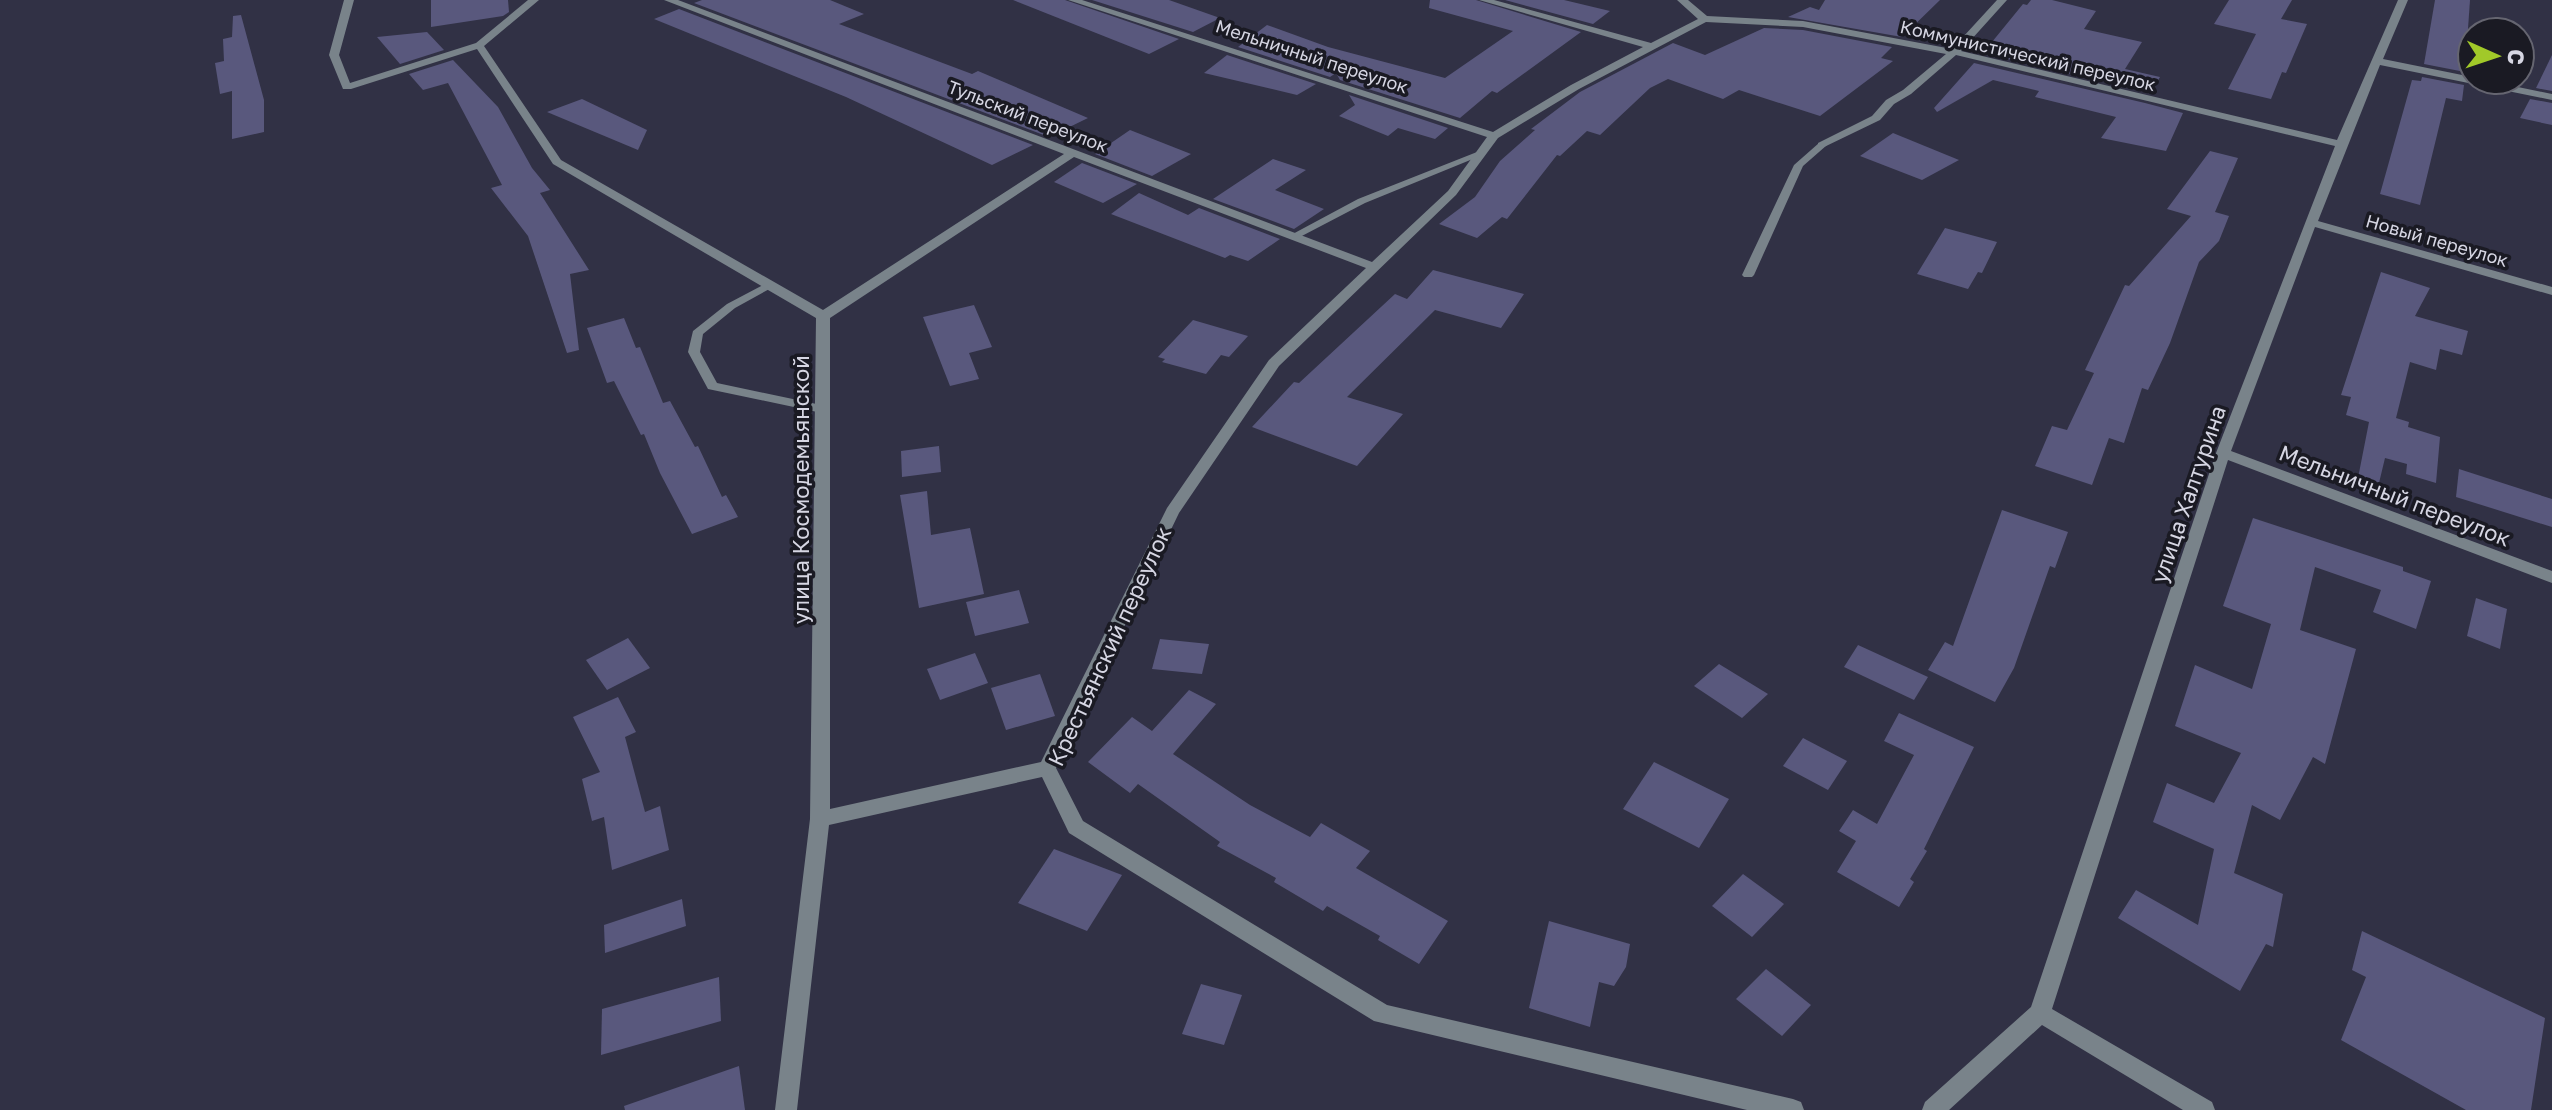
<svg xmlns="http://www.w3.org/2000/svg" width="2552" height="1110" font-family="'Golos Text',sans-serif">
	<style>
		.building { fill: #59587d }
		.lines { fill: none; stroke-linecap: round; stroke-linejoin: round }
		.service { fill: #79838a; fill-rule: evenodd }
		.minor { fill: #79838a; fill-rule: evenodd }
		.labels { text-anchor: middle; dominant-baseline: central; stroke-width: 7; stroke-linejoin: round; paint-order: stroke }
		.far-street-label { font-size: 18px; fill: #d6d6e3; stroke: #1a1a23 }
		.street-label { font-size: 22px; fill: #d6d6e3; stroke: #1a1a23 }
	</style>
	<rect width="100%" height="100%" fill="#313145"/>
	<!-- building -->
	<g class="building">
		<path d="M431,0H508L509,12L503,16L431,27Z"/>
		<path d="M702,0H830L864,14L839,24L972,74L978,71L1088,118L1049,137L694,3Z"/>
		<path d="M1013,0H1065L1179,39L1149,54Z"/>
		<path d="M1092,0H1169L1220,18L1193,32Z"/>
		<path d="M1430,0H1476L1581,32L1497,93L1492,91L1460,118L1340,80L1336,73L1330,77L1238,47L1267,25L1328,47L1445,78L1513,31L1429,8Z"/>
		<path d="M1505,0H1564L1610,11L1593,24Z"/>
		<path d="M1825,0H1940L1902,37L1788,17L1810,7L1819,10Z"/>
		<path d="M2031,0H2052L2096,11L2084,29L2142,42L2125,69L2160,77L2151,93L1983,53L2023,4L2027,5Z"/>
		<path d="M2229,0H2292L2281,19L2307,24L2286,73L2282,72L2271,99L2228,89L2256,34L2214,24Z"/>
		<path d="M2435,0H2470L2465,72L2424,64Z"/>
		<path d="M679,9L1033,145L992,165L846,97L654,19Z"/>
		<path d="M241,15L264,100V132L232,139V91L220,94L215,63L224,61L223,39L232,37L233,16Z"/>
		<path d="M1764,28L1803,30L1892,47L1881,58L1893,61L1820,116L1739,90L1723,99L1668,79L1650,88L1600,135L1587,131L1560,156L1557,155L1507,219L1502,217L1477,238L1439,224L1475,197L1500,161L1535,130L1531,129L1580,92L1673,43L1705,55Z"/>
		<path d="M427,32L444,50L400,64L377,37Z"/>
		<path d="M1227,55L1316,84L1297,95L1204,73Z"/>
		<path d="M2552,55V91L2536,88Z"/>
		<path d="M453,60L498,107L532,168L550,190L540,193L589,270L570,274L579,350L567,353L528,236L491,188L502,185L448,83L423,90L409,74Z"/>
		<path d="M1974,63L2145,103L2183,113L2166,151L2101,138L2116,117L2035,97L2039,91L1993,80L1937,112L1934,108Z"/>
		<path d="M2422,77L2464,85L2462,101L2446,98L2420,205L2380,194L2412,80L2421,81Z"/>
		<path d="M1349,95L1448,128L1435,139L1398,128L1388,136L1339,116L1355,105Z"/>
		<path d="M582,99L647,130L638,150L547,112Z"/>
		<path d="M2530,99L2552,103V125L2520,118Z"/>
		<path d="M1130,130L1191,154L1152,176L1095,154Z"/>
		<path d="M1893,133L1959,160L1922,180L1860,156Z"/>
		<path d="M2210,151L2238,158L2215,212L2229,216L2219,241L2199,262L2170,343L2148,390L2142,388L2124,443L2109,438L2092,485L2035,466L2052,426L2067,430L2094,373L2085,370L2125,285L2129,286L2191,216L2167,209Z"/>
		<path d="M1273,159L1306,170L1275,190L1324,209L1294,229L1213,199Z"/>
		<path d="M1082,163L1137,184L1103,203L1054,182Z"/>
		<path d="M1139,193L1188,215L1199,208L1280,239L1248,261L1230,255L1225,258L1111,214Z"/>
		<path d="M1945,228L1997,242L1982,273L1978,272L1968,289L1917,274Z"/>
		<path d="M1433,270L1524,294L1501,328L1435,310L1347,397L1403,414L1357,466L1252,427L1294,382L1299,383L1395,294L1407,299Z"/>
		<path d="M2381,272L2430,288L2415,316L2468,331L2462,355L2440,349L2436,370L2410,362L2396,418L2409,422L2408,427L2440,437L2436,483L2406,474L2407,464L2385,458L2379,483L2358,478L2369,422L2346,415L2351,397L2341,395Z"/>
		<path d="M974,305L992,347L969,353L979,379L950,386L923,317Z"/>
		<path d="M624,318L636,348L640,347L663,403L670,401L695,447L698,446L722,497L726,495L738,517L692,534L660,473L644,434L641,435L614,381L607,383L587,328Z"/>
		<path d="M1193,320L1248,336L1229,357L1221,355L1206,374L1162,362L1165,359L1158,357Z"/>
		<path d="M939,446L941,472L902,477L901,451Z"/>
		<path d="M2459,469L2552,499V527L2456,497Z"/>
		<path d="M927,491L931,535L970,528L984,594L919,608L900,495Z"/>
		<path d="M2002,510L2068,532L2055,568L2050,566L2014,668L1995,702L1928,670L1945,642L1953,646Z"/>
		<path d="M2253,518L2403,567V571L2431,581L2416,629L2373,612L2381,590L2315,567L2300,630L2356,649L2325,764L2313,757L2280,820L2252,805L2234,873L2283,894L2273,947L2266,944L2240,991L2118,918L2136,890L2198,925L2214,849L2153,822L2167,783L2214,803L2241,753L2175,726L2195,665L2252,689L2271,624L2223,606Z"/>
		<path d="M1019,590L1029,623L975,636L966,602Z"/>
		<path d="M2476,598L2507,609L2500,649L2467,636Z"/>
		<path d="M628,638L650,668L607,690L586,660Z"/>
		<path d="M1160,639L1209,644L1202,674L1152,669Z"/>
		<path d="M1858,645L1928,677L1914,700L1844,667Z"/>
		<path d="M975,653L988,683L940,700L927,669Z"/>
		<path d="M1719,664L1768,694L1742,718L1694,686Z"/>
		<path d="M1040,674L1055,716L1006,730L991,688Z"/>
		<path d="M1189,690L1216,704L1173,754L1250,805L1310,837L1321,823L1370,851L1356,868L1448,921L1419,964L1378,940L1380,936L1327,906L1323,911L1274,882L1276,878L1217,846L1220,842L1138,784L1130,793L1088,762L1132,717L1152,731Z"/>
		<path d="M618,697L636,732L625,737L645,812L660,806L669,850L612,870L604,817L592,821L582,779L600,772L573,717Z"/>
		<path d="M1899,713L1974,747L1924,849L1927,851L1910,879L1914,882L1899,907L1837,872L1856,841L1839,831L1853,810L1877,824L1914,755L1884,741Z"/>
		<path d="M1803,738L1847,761L1828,790L1783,766Z"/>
		<path d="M1654,762L1729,799L1699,848L1623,809Z"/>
		<path d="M1054,849L1122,875L1087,931L1018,903Z"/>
		<path d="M1743,874L1784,904L1752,937L1712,906Z"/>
		<path d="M682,899L686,926L605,953L604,925Z"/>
		<path d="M1549,921L1630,944L1626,967L1614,986L1599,982L1590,1027L1529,1008Z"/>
		<path d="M2362,931L2545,1018L2531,1110H2466L2341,1040L2366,977L2352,970Z"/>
		<path d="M1766,969L1811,1005L1782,1036L1736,999Z"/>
		<path d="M719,977L721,1021L601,1055L602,1009Z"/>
		<path d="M1201,984L1242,995L1224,1045L1182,1034Z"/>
		<path d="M739,1066L745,1110H625L624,1106Z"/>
	</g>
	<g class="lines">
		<!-- service -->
		<g class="service">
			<path d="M1819,143L1827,145L1803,166L1754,275L1752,277H1744L1742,275L1794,165Z"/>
			<path d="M1477,152L1485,154L1365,203L1298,238L1294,239L1289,236L1358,199Z"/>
			<path d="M769,282L775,285L773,287L735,308L703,334L700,352L717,383L826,406L828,409L826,412L822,413L708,389L688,352L693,331L727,304Z"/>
		</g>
		<!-- minor -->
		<path class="minor" d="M344,0H354L339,55L350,83L476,43L528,0H539L484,46L561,160L823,310L1064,154L664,0H678L1372,262L1448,191L1487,137L1068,0H1082L1493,132L1571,85L1643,47L1479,0H1494L1651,43L1698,19L1677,0H1688L1707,16L1803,21L1952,49L1997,0H2007L1961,51L2337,140L2398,0H2408L2383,59L2472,77V80H2484L2552,94V100L2380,65L2318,221L2552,287V295L2315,227L2231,451L2552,571V583L2228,460L2052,1009L2212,1102L2215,1110H2183L2042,1025L1949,1110H1922L1925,1102L2031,1007L2216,453L2335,146L1956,55L1911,94L1894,104L1880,120L1822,148L1818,147V143L1872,116L1886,100L1903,90L1946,54L1803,27L1706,22L1579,89L1498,138L1456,195L1279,366L1179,513L1056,768L1083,821L1387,1005L1793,1099L1801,1102L1804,1110H1747L1374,1021L1069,833L1042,777L829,825L797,1110H775L810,819L816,318L553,164L477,49L351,89H343L329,55ZM1074,157L1366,268L1269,360L1167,508L1041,762L830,809V318Z"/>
	</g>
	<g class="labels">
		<!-- far-street labels -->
		<g class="far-street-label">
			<text transform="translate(2028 55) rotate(13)">Коммунистический переулок</text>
			<text transform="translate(1312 56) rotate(18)">Мельничный переулок</text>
			<text transform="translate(1028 116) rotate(21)">Тульский переулок</text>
			<text transform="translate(2437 240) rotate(16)">Новый переулок</text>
		</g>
		<!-- street labels -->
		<g class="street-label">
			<text transform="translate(800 490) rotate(-90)">улица Космодемьянской</text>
			<text transform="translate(2188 494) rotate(-71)">улица Халтурина</text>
			<text transform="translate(2395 495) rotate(21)">Мельничный переулок</text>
			<text transform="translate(1109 646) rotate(-65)">Крестьянский переулок</text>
		</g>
	</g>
	<!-- north arrow -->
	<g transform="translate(2496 56) rotate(93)"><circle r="38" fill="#1a1a23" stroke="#656570" stroke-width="2"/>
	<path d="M0-6L14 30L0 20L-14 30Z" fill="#a1c929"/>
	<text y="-12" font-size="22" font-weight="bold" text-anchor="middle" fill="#d6d6e3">С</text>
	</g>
</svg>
